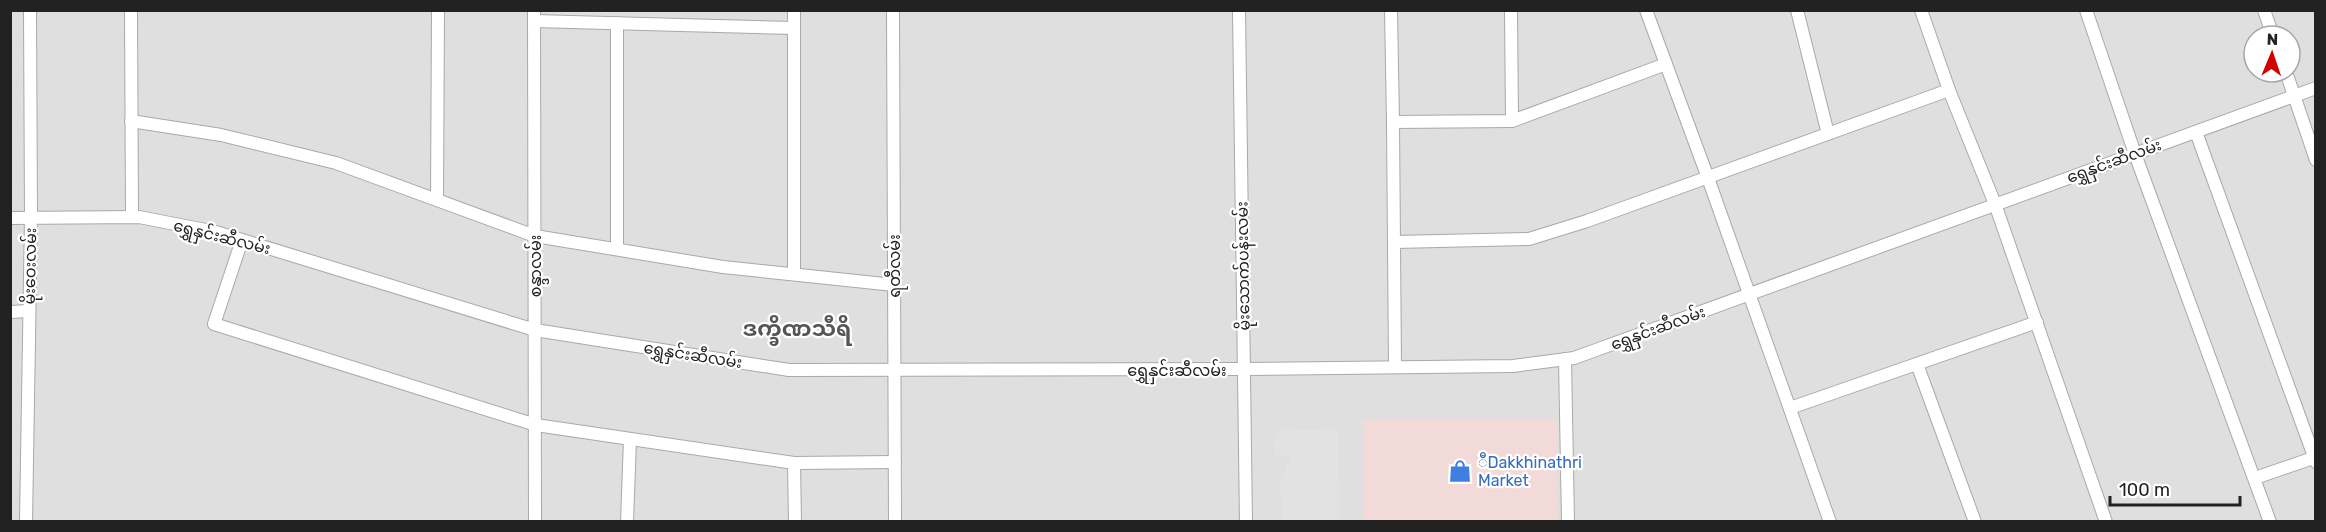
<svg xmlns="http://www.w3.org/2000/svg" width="2326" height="532" font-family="Rubik,'Noto Sans Myanmar',sans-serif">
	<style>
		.residential { fill: #e0dfdf; fill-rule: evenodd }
		.commercial { fill: #f2dad9 }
		.parking { fill: #e2e2e2 }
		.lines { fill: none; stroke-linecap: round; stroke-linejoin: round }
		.minor-casing { stroke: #a9a9a9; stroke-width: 14 }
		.minor { stroke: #fff; stroke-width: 12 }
		.labels { text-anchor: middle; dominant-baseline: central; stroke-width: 4.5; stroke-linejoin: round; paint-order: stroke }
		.street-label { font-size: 16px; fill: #222; stroke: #fff }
		.shop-label { font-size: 16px; fill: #366cbe; stroke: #fff; text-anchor: start }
		.district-label { font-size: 22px; font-weight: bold; fill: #555; stroke: #fff }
	</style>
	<rect width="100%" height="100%" fill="#f2efe9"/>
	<!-- residential -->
	<path class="residential" d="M11,11H2315V521H11ZM2254,36H2290V72H2254Z"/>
	<!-- commercial -->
	<path class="commercial" d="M1363,420H1557L1558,521H1363Z"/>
	<!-- parking -->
	<path class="parking" d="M1338,429L1340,521H1282L1280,483L1291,456L1274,454L1276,431Z"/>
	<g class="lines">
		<!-- minor casing -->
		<g class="minor-casing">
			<g id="minor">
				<path d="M131,10L132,217"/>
				<path d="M534,10L535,522"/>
				<path d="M794,10V274"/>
				<path d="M893,10L895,522"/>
				<path d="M1239,10L1246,522"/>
				<path d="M1391,10L1393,122L1512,121L1666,64"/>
				<path d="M1511,10L1512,121"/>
				<path d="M1646,10L1708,178L1830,522"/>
				<path d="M1797,10L1828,134"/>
				<path d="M1921,10L1949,90L1995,204L2106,522"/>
				<path d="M2086,10L2135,154L2270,522"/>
				<path d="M2264,10L2273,36"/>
				<path d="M534,21L794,28"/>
				<path d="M617,23V249"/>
				<path d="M2286,72L2316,160"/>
				<path d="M131,121L221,135L336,163L535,236L723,267L894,285"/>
				<path d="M1393,122L1395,367"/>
				<path d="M2196,132L2316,462"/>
				<path d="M437,199L438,10"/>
				<path d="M10,218L139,217L216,232L535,330L789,370L1244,369L1513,366L1574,358L2316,88"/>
				<path d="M242,240L214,324L536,425L794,463L895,462"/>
				<path d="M1395,242L1529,239L1587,221L1949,90"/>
				<path d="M10,312L29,311"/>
				<path d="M1565,359L1568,522"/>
				<path d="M1917,364L1975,522"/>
				<path d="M1790,408L2037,322"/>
				<path d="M794,463L795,522"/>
				<path d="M2255,478L2316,457"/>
				<path d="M26,522L31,217L30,10"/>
				<path d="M627,522L630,439"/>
			</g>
		</g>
		<!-- minor -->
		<use href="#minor" class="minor"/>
	</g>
	<!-- icons -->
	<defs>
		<g id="shop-bare" transform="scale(1.8)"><path d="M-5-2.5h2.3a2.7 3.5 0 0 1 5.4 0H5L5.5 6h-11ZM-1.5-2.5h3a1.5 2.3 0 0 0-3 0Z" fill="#3f7fe0" stroke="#fff" stroke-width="2.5" paint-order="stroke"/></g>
	</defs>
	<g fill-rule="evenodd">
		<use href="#shop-bare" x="1460" y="471"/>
	</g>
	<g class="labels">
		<!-- street labels -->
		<g class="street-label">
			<text transform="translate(2114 161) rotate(-20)">ရွှေနှင်းဆီလမ်း</text>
			<text transform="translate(222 237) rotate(14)">ရွှေနှင်းဆီလမ်း</text>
			<text transform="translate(30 266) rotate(-89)">မိုးဝေးလမ်း</text>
			<text transform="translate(535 266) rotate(-90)">စန္ဒာလမ်း</text>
			<text transform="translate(894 266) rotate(-90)">ရတီလမ်း</text>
			<text transform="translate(1243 266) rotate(-91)">မိုးသောက်ပန်းလမ်း</text>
			<text transform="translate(1658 328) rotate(-20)">ရွှေနှင်းဆီလမ်း</text>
			<text transform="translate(693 355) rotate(9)">ရွှေနှင်းဆီလမ်း</text>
			<text x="1177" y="370">ရွှေနှင်းဆီလမ်း</text>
		</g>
		<!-- shop labels -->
		<g class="shop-label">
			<text x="1478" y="462">ီDakkhinathri<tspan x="1478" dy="18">Market</tspan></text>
		</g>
		<!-- district labels -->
		<g class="district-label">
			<text x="797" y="328">ဒက္ခိဏသီရိ</text>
		</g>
	</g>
	<!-- border -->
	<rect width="2326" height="532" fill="none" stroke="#222222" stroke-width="24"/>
	<!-- north arrow -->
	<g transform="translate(2272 54) rotate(2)"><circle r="28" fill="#ffffff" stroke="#a7a7a7" stroke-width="1.5"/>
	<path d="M0-4.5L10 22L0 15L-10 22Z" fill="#d40000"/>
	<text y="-9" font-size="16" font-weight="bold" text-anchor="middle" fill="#222222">N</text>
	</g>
	<!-- scale -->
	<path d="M2110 496v9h130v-9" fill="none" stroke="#222222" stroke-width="3"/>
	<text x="2119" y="496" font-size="18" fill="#222222" stroke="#ffffff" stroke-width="4.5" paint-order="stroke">100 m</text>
</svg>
